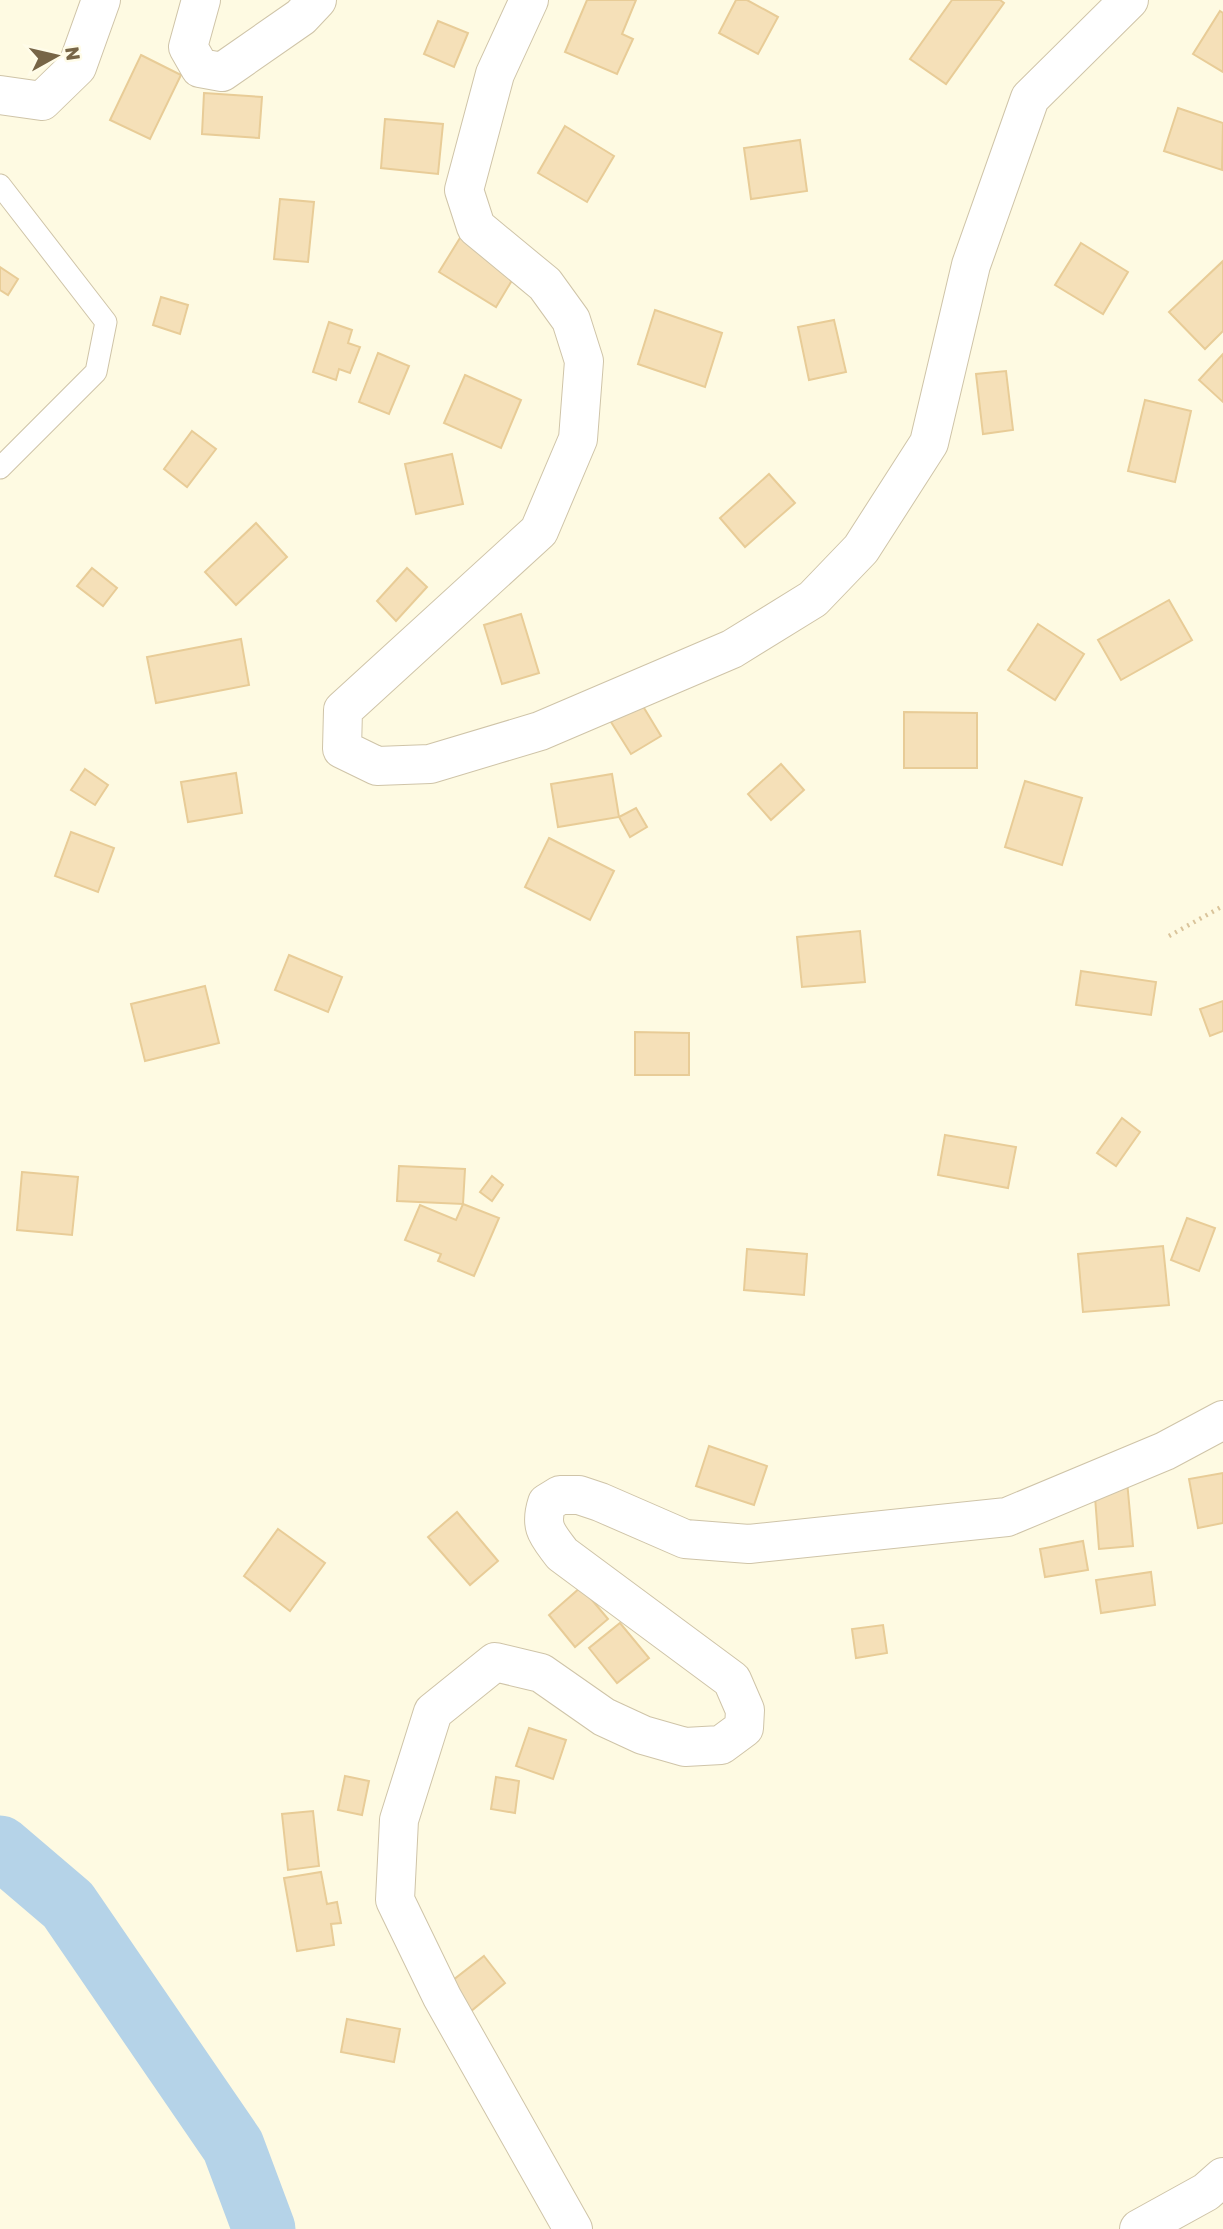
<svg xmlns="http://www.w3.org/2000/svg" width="1223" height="2229" font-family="Rubik,sans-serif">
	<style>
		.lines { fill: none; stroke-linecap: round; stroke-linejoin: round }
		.river { stroke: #b5d3e8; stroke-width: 63 }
		.building { fill: #f5e0b8; stroke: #e8cc97; stroke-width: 2 }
		.lane-casing { stroke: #cfc4a8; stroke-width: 23 }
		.street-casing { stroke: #cfc4a8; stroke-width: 40 }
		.path { stroke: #dac49b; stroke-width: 4.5; stroke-dasharray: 2 5; stroke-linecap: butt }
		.lane { stroke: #fff; stroke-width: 21 }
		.street { stroke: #fff; stroke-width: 38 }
	</style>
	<rect width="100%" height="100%" fill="#fefae2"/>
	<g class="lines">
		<!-- river -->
		<path class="river" d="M0,1847L68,1905L233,2146L264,2229"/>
	</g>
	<!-- building -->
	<g class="building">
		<path d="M587,0H636L622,34L633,39L617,74L565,52Z"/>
		<path d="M736,0H747L778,17L758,54L719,33Z"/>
		<path d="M952,0H1000L1004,3L946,84L910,59Z"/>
		<path d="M1220,11L1223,13V72L1193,54Z"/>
		<path d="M438,21L468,33L454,67L424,54Z"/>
		<path d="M141,55L181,75L150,139L110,120Z"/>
		<path d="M204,93L262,97L259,138L202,134Z"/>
		<path d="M1178,108L1223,123L1222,170L1164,151Z"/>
		<path d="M385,119L443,124L438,174L381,168Z"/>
		<path d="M565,126L614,156L587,202L538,173Z"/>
		<path d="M800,140L807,191L751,199L744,148Z"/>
		<path d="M280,199L314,202L308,262L274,259Z"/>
		<path d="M463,233L520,267L496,307L439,272Z"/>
		<path d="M1081,243L1128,272L1103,314L1055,285Z"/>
		<path d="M1223,261V331L1205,349L1169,312Z"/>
		<path d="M0,267L18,279L8,295L0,290Z"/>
		<path d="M161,297L188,305L180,334L153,325Z"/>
		<path d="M655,310L722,333L705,387L638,364Z"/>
		<path d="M834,320L846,372L809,380L798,327Z"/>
		<path d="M329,322L352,330L348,343L360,347L350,373L339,369L336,380L313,372Z"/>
		<path d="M378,353L409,366L389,414L359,402Z"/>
		<path d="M1223,354V402L1199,380Z"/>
		<path d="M1006,371L1013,430L983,434L976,374Z"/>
		<path d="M465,375L521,400L501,448L444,423Z"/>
		<path d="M1145,400L1191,411L1175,482L1128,471Z"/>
		<path d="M192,431L216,449L187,487L164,469Z"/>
		<path d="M452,454L463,504L416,514L405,464Z"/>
		<path d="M769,474L795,503L745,547L720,518Z"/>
		<path d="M256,523L287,557L236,605L205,572Z"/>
		<path d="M92,568L117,588L103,606L77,586Z"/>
		<path d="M407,568L427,587L396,621L377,601Z"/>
		<path d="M1169,600L1192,640L1121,680L1098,640Z"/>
		<path d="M521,614L539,673L502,684L484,625Z"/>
		<path d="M1038,624L1084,654L1055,700L1008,670Z"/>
		<path d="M241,639L249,685L156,703L147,657Z"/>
		<path d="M641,703L661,736L631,754L611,722Z"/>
		<path d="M904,712L977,713V768H904Z"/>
		<path d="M781,764L804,790L771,820L748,794Z"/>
		<path d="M85,769L108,785L95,805L71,790Z"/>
		<path d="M236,773L242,813L188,822L181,782Z"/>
		<path d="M612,774L619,817L558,827L551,784Z"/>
		<path d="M1025,781L1082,798L1062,865L1005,847Z"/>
		<path d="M636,808L647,827L630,837L619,817Z"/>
		<path d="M71,832L114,848L98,892L55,876Z"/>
		<path d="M549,838L614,871L590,920L525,887Z"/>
		<path d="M860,931L865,982L802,987L797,937Z"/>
		<path d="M289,955L342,977L328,1012L275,990Z"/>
		<path d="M1081,971L1156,982L1151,1015L1076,1005Z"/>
		<path d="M205,986L219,1043L145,1061L131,1004Z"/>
		<path d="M1223,1001V1031L1210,1036L1200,1009Z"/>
		<path d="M635,1032L689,1033V1075H635Z"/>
		<path d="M1122,1118L1140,1132L1116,1166L1097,1153Z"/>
		<path d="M945,1135L1016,1147L1008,1188L938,1175Z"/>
		<path d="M399,1166L465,1169L463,1204L397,1201Z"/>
		<path d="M22,1172L78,1177L72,1235L17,1230Z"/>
		<path d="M492,1176L503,1185L492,1201L480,1192Z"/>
		<path d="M463,1204L499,1218L474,1276L438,1261L441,1254L405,1240L420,1205L456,1220Z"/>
		<path d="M1187,1218L1215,1228L1199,1271L1171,1260Z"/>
		<path d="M1163,1246L1169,1305L1083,1312L1078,1254Z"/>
		<path d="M747,1249L807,1254L804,1295L744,1290Z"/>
		<path d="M709,1446L767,1466L754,1505L696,1486Z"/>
		<path d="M1223,1473V1523L1198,1528L1189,1479Z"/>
		<path d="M1127,1481L1133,1546L1099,1549L1094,1484Z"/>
		<path d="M457,1512L498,1561L470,1585L428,1537Z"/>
		<path d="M278,1529L325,1563L290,1611L244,1576Z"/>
		<path d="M1083,1541L1088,1570L1045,1577L1040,1549Z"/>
		<path d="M1151,1572L1155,1605L1101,1613L1096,1580Z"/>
		<path d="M581,1587L608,1619L575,1647L549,1615Z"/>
		<path d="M620,1623L649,1658L617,1683L589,1648Z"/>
		<path d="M883,1625L887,1653L856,1658L852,1629Z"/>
		<path d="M529,1728L566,1740L553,1779L516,1766Z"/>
		<path d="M345,1776L369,1781L362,1815L338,1810Z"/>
		<path d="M496,1777L519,1781L515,1813L491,1809Z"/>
		<path d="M313,1811L319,1866L288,1870L282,1814Z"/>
		<path d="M321,1872L327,1904L337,1902L341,1923L331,1924L334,1945L297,1951L284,1878Z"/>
		<path d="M484,1956L505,1983L470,2012L448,1984Z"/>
		<path d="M347,2019L400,2029L394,2062L341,2052Z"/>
	</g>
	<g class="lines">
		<!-- lane casing -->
		<g class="lane-casing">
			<path id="lane" d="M0,185L106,322L96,372L0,468"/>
		</g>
		<!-- street casing -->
		<g class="street-casing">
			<g id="street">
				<path d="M201,0L188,47L200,68L222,72L301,17L317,0"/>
				<path d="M529,0L495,74L464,190L476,227L545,284L571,320L584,361L578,439L539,531L343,710L342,749L377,766L430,764L540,731L732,649L813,599L861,549L929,443L971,265L1030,98L1129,0"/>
				<path d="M0,95L42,101L77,67L101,0"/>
				<path d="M573,2229L442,1997L395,1900L399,1820L433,1712L495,1662L541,1673L604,1717L643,1735L685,1747L721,1745L744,1728L745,1710L732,1680L562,1554C548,1535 539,1528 547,1503L560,1495H579L600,1502L685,1539L749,1544L1007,1517L1165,1451L1223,1420"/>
				<path d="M1139,2229L1206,2192L1223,2177"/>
			</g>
		</g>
		<!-- path -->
		<path class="path" d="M1169,936L1223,906"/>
		<!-- lane -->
		<use href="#lane" class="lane"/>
		<!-- street -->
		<use href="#street" class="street"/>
	</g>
	<!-- north arrow -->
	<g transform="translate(56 56) rotate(82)" stroke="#fffce9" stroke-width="5" paint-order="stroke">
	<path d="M0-5L12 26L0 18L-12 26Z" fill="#776547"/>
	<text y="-10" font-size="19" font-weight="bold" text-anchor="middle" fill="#776547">N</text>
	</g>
</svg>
